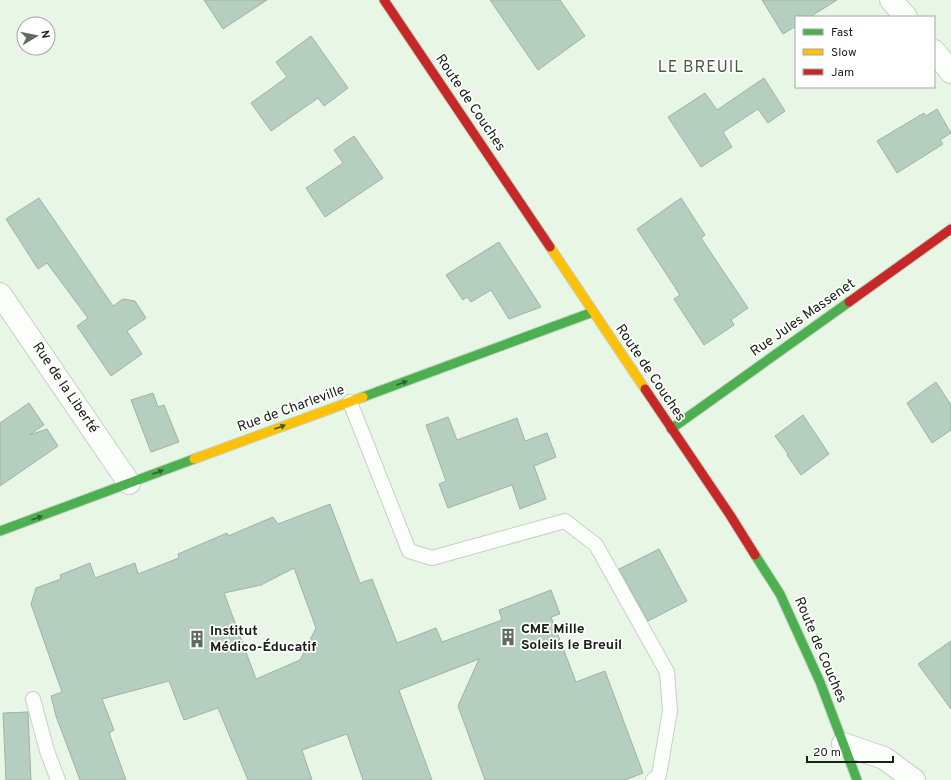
<svg xmlns="http://www.w3.org/2000/svg" width="951" height="780" font-family="Overpass,sans-serif">
	<style>
		.building { fill: #b4cfc0; stroke: #a2b0a5; fill-rule: evenodd }
		.lines { fill: none; stroke-linecap: round; stroke-linejoin: round }
		.lane-casing { stroke: #c5d1c3; stroke-width: 16 }
		.street-casing { stroke: #c5d1c3; stroke-width: 24 }
		.fast-casing { stroke: #c5d1c3; stroke-width: 11 }
		.slow-casing { stroke: #c5d1c3; stroke-width: 11 }
		.jam-casing { stroke: #c5d1c3; stroke-width: 11 }
		.lane { stroke: #fcfefb; stroke-width: 14 }
		.street { stroke: #fcfefb; stroke-width: 22 }
		.fast { stroke: #4caf50; stroke-width: 9 }
		.slow { stroke: #ffc107; stroke-width: 9 }
		.jam { stroke: #c62828; stroke-width: 9 }
		.oneway { fill: #2f6130 }
		.labels { text-anchor: middle; dominant-baseline: central; stroke-width: 3.5; stroke-linejoin: round; paint-order: stroke }
		.street-label { font-size: 14px; fill: #182116; stroke: #fff }
		.poi-label { font-size: 14px; font-weight: bold; fill: #182116; stroke: #fff; text-anchor: start }
		.quarter-label { font-size: 16px; letter-spacing: 1px; fill: #455b41; stroke: #fff }
	</style>
	<rect width="100%" height="100%" fill="#e8f7e5"/>
	<!-- building -->
	<g class="building">
		<path d="M204,0H267L223,29Z"/>
		<path d="M490,0H560L585,36L538,70Z"/>
		<path d="M762,0H837L810,17H796V26L783,34Z"/>
		<path d="M311,36L348,88L324,106L318,98L271,131L251,103L287,77L276,62Z"/>
		<path d="M764,78L785,111L768,123L758,109L723,132L732,147L701,167L668,117L705,93L717,110Z"/>
		<path d="M937,109L951,133L940,140L943,144L897,173L877,141L924,113L926,116Z"/>
		<path d="M354,136L383,178L325,217L306,188L343,163L334,150Z"/>
		<path d="M39,198L113,306L123,299L135,301L146,318L127,331L142,354L111,376L77,326L88,318L47,263L38,269L6,219Z"/>
		<path d="M681,198L705,235L701,238L748,308L731,320L734,325L704,345L674,299L680,295L637,229Z"/>
		<path d="M499,242L541,307L509,319L491,290L471,302L467,297L463,300L446,275Z"/>
		<path d="M936,382L951,405V430L932,443L907,403Z"/>
		<path d="M153,393L158,407L164,405L179,442L151,452L131,400Z"/>
		<path d="M29,403L44,425L29,435L47,429L58,446L0,486V423Z"/>
		<path d="M803,415L829,454L801,475L787,455L788,454L775,436Z"/>
		<path d="M448,417L457,440L517,418L525,441L547,433L556,457L534,466L546,499L520,509L512,485L448,508L439,484L446,481L426,425Z"/>
		<path d="M330,504L360,583L372,579L397,643L436,628L442,642L502,620L499,610L551,590L560,614L551,617L576,682L605,671L643,773L625,780H485L458,706L479,659L399,690L432,780H363L347,734L302,750L312,780H248L218,708L184,720L169,681L102,699L114,730L109,733L126,780H80L56,716L51,696L62,692L31,604L36,588L61,579L60,575L90,563L95,578L135,563L138,574L179,558L178,554L227,533L228,536L273,517L278,524ZM294,568L316,628L300,660L256,679L224,593L261,585Z"/>
		<path d="M659,549L687,601L648,621L619,569Z"/>
		<path d="M951,641V709L918,664Z"/>
		<path d="M28,712L31,780H6L3,713Z"/>
	</g>
	<g class="lines">
		<!-- lane casing -->
		<g class="lane-casing">
			<g id="lane">
				<path d="M350,402L409,551L432,558L565,521L596,545L667,672L670,711L659,775L653,780"/>
				<path d="M33,699L47,751L58,780"/>
			</g>
		</g>
		<!-- street casing -->
		<g class="street-casing">
			<g id="street">
				<path d="M891,0L906,17"/>
				<path d="M934,51L951,72"/>
				<path d="M0,294L129,483"/>
				<path d="M843,744L884,758L914,780"/>
			</g>
		</g>
		<!-- fast casing -->
		<g class="fast-casing">
			<g id="fast">
				<path d="M363,397L593,312"/>
				<path d="M671,429L849,302"/>
				<path d="M0,531L194,459"/>
				<path d="M755,555L780,594L820,682L857,780"/>
			</g>
		</g>
		<!-- slow casing -->
		<g class="slow-casing">
			<g id="slow">
				<path d="M550,247L645,389"/>
				<path d="M194,459L363,397"/>
			</g>
		</g>
		<!-- jam casing -->
		<g class="jam-casing">
			<g id="jam">
				<path d="M384,0L550,247"/>
				<path d="M849,302L951,229"/>
				<path d="M645,389L730,515L755,555"/>
			</g>
		</g>
		<!-- lane -->
		<use href="#lane" class="lane"/>
		<!-- street -->
		<use href="#street" class="street"/>
		<!-- fast -->
		<use href="#fast" class="fast"/>
		<!-- slow -->
		<use href="#slow" class="slow"/>
		<!-- jam -->
		<use href="#jam" class="jam"/>
	</g>
	<!-- one-way arrows -->
	<defs><path id="oneway-solid" d="M-6-.8H1V-3.2L6.5 0L1 3.2V.8H-6Z"/></defs>
	<g class="oneway">
		<use href="#oneway-solid" transform="translate(402 383) rotate(-20)"/>
		<use href="#oneway-solid" transform="translate(280 427) rotate(-20)"/>
		<use href="#oneway-solid" transform="translate(158 472) rotate(-20)"/>
		<use href="#oneway-solid" transform="translate(37 518) rotate(-20)"/>
	</g>
	<!-- icons -->
	<defs>
		<g id="building-bare" transform="scale(1.38)"><path d="M-4-6H4V6H1V3H-1V6H-4ZM-2.5-4.3h1.7v1.8h-1.7ZM.8-4.3h1.7v1.8H.8ZM-2.5-1h1.7V.8h-1.7ZM.8-1h1.7V.8H.8Z" fill="#616c5e" stroke="#fff" stroke-width="2.5" paint-order="stroke"/></g>
	</defs>
	<g fill-rule="evenodd">
		<use href="#building-bare" x="508" y="637"/>
		<use href="#building-bare" x="197" y="639"/>
	</g>
	<g class="labels">
		<!-- street labels -->
		<g class="street-label">
			<text transform="translate(470 103) rotate(56)">Route de Couches</text>
			<text transform="translate(803 318) rotate(-35)">Rue Jules Massenet</text>
			<text transform="translate(650 373) rotate(56)">Route de Couches</text>
			<text transform="translate(65 388) rotate(56)">Rue de la Liberté</text>
			<text transform="translate(291 409) rotate(-20)">Rue de Charleville</text>
			<text transform="translate(820 650) rotate(67)">Route de Couches</text>
		</g>
		<!-- poi labels -->
		<g class="poi-label">
			<text x="521" y="629">CME Mille<tspan x="521" dy="16">Soleils le Breuil</tspan></text>
			<text x="210" y="631">Institut<tspan x="210" dy="16">Médico-Éducatif</tspan></text>
		</g>
		<!-- quarter labels -->
		<g class="quarter-label">
			<text x="701" y="68">LE BREUIL</text>
		</g>
	</g>
	<!-- legend -->
	<rect x="795" y="16" width="140" height="72" fill="#ffffff" stroke="#a3a6a2"/>
	<rect x="803" y="29" width="20" height="6" fill="#4caf50" stroke="#a3a6a2"/>
	<text x="831" y="36" font-size="12" fill="#182116">Fast</text>
	<rect x="803" y="49" width="20" height="6" fill="#ffc107" stroke="#a3a6a2"/>
	<text x="831" y="56" font-size="12" fill="#182116">Slow</text>
	<rect x="803" y="69" width="20" height="6" fill="#c62828" stroke="#a3a6a2"/>
	<text x="831" y="76" font-size="12" fill="#182116">Jam</text>
	<!-- north arrow -->
	<g transform="translate(36 36) rotate(80)"><circle r="19" fill="#ffffff" stroke="#a3a6a2"/>
	<path d="M0-3L7 15L0 10L-7 15Z" fill="#616c5e"/>
	<text y="-6" font-size="11" font-weight="bold" text-anchor="middle" fill="#182116">N</text>
	</g>
	<!-- scale -->
	<path d="M807 756v6h86v-6" fill="none" stroke="#182116" stroke-width="2"/>
	<text x="813" y="756" font-size="12" fill="#182116" stroke="#ffffff" stroke-width="3" paint-order="stroke">20 m</text>
</svg>
